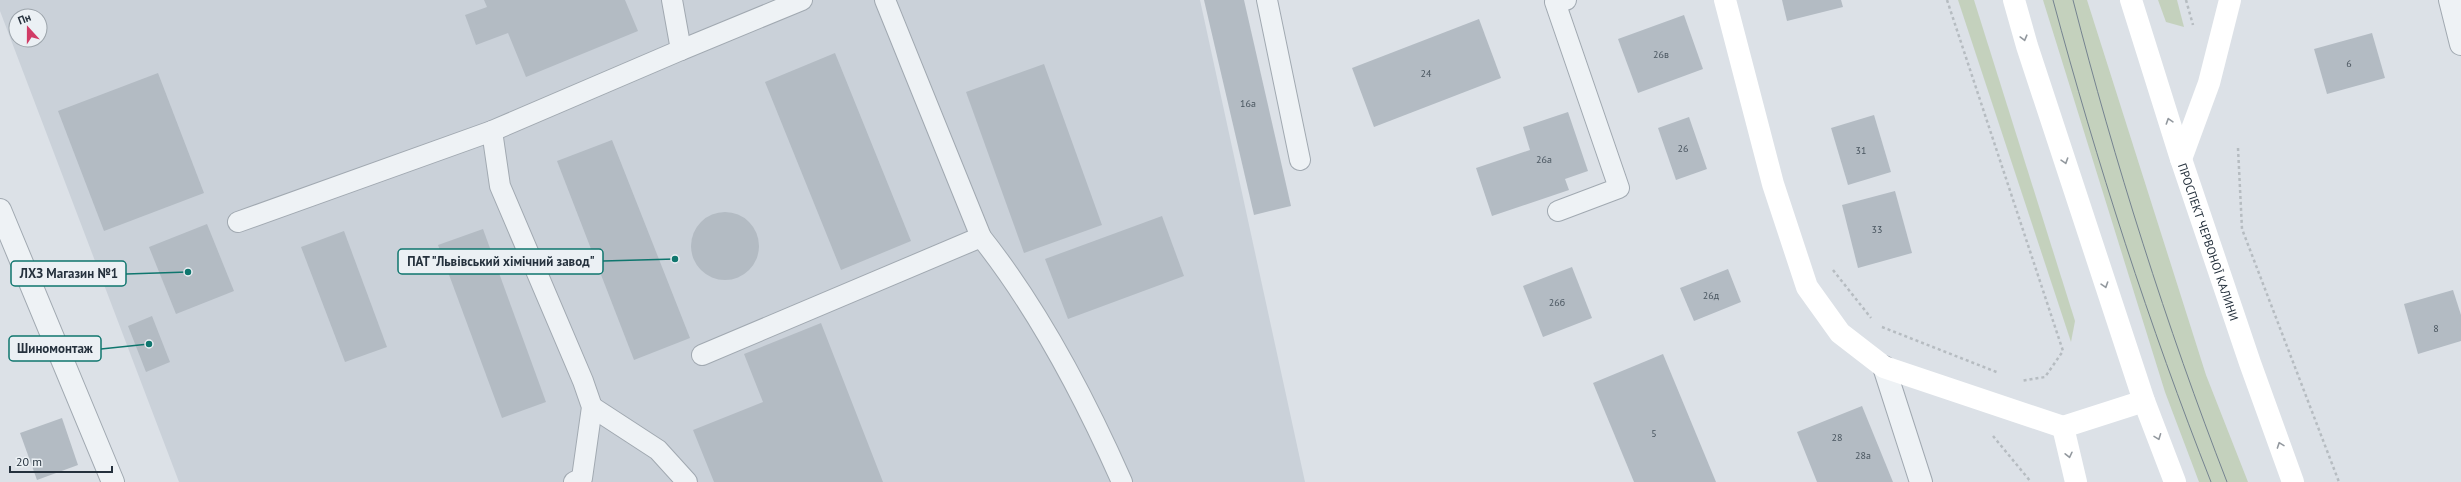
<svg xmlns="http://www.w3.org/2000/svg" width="2461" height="482" font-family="'PT Sans',sans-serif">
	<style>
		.built { fill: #cad1d9; fill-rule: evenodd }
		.green { fill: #c4d1bd }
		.building { fill: #b3bbc3 }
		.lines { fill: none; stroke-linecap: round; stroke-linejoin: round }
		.lane-casing { stroke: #a1a9b1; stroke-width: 22 }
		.street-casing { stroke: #a1a9b1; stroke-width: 24 }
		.path { stroke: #b6bcc1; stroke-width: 2.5; stroke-dasharray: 3 3; stroke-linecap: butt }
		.lane { stroke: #eef2f5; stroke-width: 20 }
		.street { stroke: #eef2f5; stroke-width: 22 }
		.secondary { stroke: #fff; stroke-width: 22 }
		.tram { stroke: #758390; stroke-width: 1 }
		.oneway { stroke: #92989e }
		.labels { text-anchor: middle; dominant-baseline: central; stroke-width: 4; stroke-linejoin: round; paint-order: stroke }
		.number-label { font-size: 10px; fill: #48545e }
		.street-label { font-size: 12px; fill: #25313d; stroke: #ebf0f4 }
		.leader { fill: none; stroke: #0f766e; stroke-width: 1.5 }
		.callout-dot { fill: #0f766e; stroke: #ebf0f4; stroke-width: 1.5 }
		.callout { fill: #ebf0f4; stroke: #0f766e; stroke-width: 1.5 }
		.callout-label { font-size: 13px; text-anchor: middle; font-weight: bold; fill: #25313d }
	</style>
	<rect width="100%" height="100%" fill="#dce1e7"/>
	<!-- built -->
	<path class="built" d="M0,0H1200L1305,482H179L0,11ZM16,16H40V40H16Z"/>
	<!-- green -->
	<g class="green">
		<path d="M1958,0H1974L2075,321L2071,342Z"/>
		<path d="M2043,0H2087L2206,375L2248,482H2199L2165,392Z"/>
		<path d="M2158,0H2177L2184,27L2166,22Z"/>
	</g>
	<!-- building -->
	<g class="building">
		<path d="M484,0H625L638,31L526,77L508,33L476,45L465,15L487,7Z"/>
		<path d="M1204,0H1244L1291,206L1254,215Z"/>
		<path d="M1782,0H1841L1843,7L1787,21Z"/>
		<path d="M1684,15L1703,69L1638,93L1618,39Z"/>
		<path d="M1479,19L1501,78L1374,127L1352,68Z"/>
		<path d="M2372,33L2385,78L2327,94L2314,49Z"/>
		<path d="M835,53L911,241L841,270L765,82Z"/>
		<path d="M1044,64L1102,225L1024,253L966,92Z"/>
		<path d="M158,73L204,193L104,231L58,111Z"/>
		<path d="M1568,112L1588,171L1565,179L1569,190L1492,216L1476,168L1530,150L1523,127Z"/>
		<path d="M1874,115L1891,172L1848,185L1831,128Z"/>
		<path d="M1689,117L1707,169L1676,180L1658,128Z"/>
		<path d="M612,140L690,338L634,360L557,161Z"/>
		<path d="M1895,191L1912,253L1858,268L1842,205Z"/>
		<circle cx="725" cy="246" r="34"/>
		<path d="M1162,216L1184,276L1068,319L1045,259Z"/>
		<path d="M207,224L234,291L176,314L149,247Z"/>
		<path d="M483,229L546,402L502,418L438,245Z"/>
		<path d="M344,231L387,347L345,362L301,247Z"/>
		<path d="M1572,267L1592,318L1543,337L1523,286Z"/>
		<path d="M1728,269L1741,302L1694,321L1680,288Z"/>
		<path d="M2453,290L2461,315V341L2418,354L2404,304Z"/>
		<path d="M152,316L170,362L146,372L128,326Z"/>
		<path d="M821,323L883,482H714L693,430L763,402L744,354Z"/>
		<path d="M1663,354L1716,482H1634L1593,383Z"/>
		<path d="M1862,406L1893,482H1817L1797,432Z"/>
		<path d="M62,418L78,465L37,480L20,433Z"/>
	</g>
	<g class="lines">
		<!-- lane casing -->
		<g class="lane-casing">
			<g id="lane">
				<path d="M885,0L981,237"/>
				<path d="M1267,0L1300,160"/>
				<path d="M681,50L802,0"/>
				<path d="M1558,211L1619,188L1555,2L1566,0"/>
				<path d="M238,222L492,131"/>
				<path d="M702,355L981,237C1039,310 1084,396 1122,482"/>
				<path d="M592,407L658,450L687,482"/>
				<path d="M574,482L582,478L592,407L583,381L500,186L492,131L681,50L672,0"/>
			</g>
		</g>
		<!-- street casing -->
		<g class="street-casing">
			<g id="street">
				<path d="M2450,0L2461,44"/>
				<path d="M0,210L113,482"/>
				<path d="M1884,367L1921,482"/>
			</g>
		</g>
		<!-- path -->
		<g class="path">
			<path d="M1947,0L2063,351L2045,377L2021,381"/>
			<path d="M2186,0L2193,25"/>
			<path d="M2238,148L2242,229L2339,482"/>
			<path d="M1833,270L1871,318"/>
			<path d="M1882,327L1999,373"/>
			<path d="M1993,436L2031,482"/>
		</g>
		<!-- lane -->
		<use href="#lane" class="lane"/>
		<!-- street -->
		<use href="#street" class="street"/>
		<!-- secondary -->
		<g class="secondary">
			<path d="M1725,0L1773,184L1807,287L1840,333L1884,367L2063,427"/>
			<path d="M2014,0L2027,46L2144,401L2175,482"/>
			<path id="s1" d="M2131,0L2181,159L2250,363L2293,482"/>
			<path d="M2181,159L2209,83L2230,0"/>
			<path d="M2063,427L2144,401"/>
			<path d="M2063,427L2076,482"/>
		</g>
		<!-- tram -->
		<g class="tram">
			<path d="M2053,0C2097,163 2149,325 2211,482"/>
			<path d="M2073,0C2115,163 2166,325 2227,482"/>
		</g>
	</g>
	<!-- one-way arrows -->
	<defs><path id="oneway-chevron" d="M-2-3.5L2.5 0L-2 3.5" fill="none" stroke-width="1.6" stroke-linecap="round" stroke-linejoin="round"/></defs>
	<g class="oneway">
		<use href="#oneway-chevron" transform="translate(2024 38) rotate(75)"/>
		<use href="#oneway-chevron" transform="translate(2169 121) rotate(-108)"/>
		<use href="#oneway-chevron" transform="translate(2065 161) rotate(72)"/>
		<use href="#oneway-chevron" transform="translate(2105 285) rotate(72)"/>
		<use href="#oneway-chevron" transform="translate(2158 437) rotate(69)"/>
		<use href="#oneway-chevron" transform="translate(2280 445) rotate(-110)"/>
		<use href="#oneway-chevron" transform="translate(2069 455) rotate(77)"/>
	</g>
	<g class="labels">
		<!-- number labels -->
		<g class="number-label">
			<text x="1661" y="54">26в</text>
			<text x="2349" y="63">6</text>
			<text x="1426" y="73">24</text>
			<text x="1248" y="103">16а</text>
			<text x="1683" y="148">26</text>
			<text x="1861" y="150">31</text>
			<text x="1544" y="159">26а</text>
			<text x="1877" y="229">33</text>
			<text x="1711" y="295">26д</text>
			<text x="1557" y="302">26б</text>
			<text x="2436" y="328">8</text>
			<text x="1654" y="433">5</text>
			<text x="1837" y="437">28</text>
			<text x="1863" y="455">28а</text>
		</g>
		<!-- street labels -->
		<g class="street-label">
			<text stroke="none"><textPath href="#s1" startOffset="254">ПРОСПЕКТ ЧЕРВОНОЇ КАЛИНИ</textPath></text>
		</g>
	</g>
	<!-- callouts -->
	<path class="leader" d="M675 259L603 261M188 272L126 274M149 344L101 349"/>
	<g class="callout-dot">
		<circle cx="675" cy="259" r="4"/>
		<circle cx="188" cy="272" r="4"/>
		<circle cx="149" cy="344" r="4"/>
	</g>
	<g class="callout">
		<rect x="398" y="249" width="205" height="25" rx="4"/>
		<rect x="11" y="261" width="115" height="25" rx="4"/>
		<rect x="9" y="336" width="92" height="25" rx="4"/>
	</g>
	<g class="callout-label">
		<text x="501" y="266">ПАТ "Львівський хімічний завод"</text>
		<text x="69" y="278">ЛХЗ Магазин №1</text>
		<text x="55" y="353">Шиномонтаж</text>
	</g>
	<!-- north arrow -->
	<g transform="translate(28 28) rotate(339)"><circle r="19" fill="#ebf0f4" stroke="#9ca4ab"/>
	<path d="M0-3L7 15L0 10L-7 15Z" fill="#d13b66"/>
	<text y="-6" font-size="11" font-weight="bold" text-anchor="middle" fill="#25313d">Пн</text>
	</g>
	<!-- scale -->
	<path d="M10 466v6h102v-6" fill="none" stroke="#25313d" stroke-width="2"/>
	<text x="16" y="466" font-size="12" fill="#25313d" stroke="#ebf0f4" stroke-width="3" paint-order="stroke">20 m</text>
</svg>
